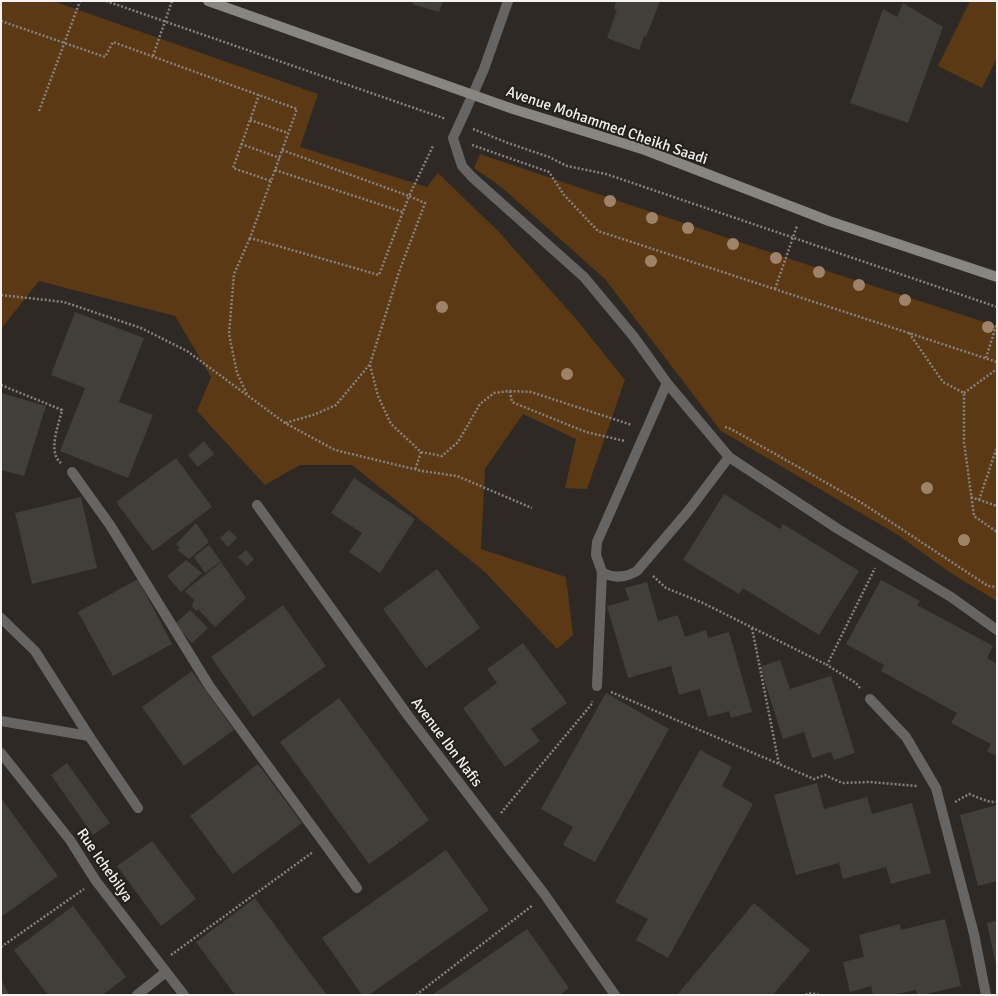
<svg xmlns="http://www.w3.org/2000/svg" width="998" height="996" font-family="Signika,sans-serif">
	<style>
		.green { fill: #5a3914 }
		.building { fill: #423e3a }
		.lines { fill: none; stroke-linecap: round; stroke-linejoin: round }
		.path { stroke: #87827f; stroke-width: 2.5; stroke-dasharray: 2 2; stroke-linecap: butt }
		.service { stroke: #676563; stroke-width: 10 }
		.minor { stroke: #676563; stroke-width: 10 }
		.tertiary { stroke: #676563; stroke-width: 10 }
		.secondary { stroke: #898682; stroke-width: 10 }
		.tree { fill: #9f8368 }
		.labels { text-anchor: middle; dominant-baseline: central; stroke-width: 4; stroke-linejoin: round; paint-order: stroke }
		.street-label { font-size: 15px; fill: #f4f1ef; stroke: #24201c }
	</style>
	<rect width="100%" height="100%" fill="#2e2925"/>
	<!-- green -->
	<g class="green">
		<path d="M1,1H53L318,94L300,147L427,187L438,173L499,232L576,319L625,380L587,489L565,488L576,439L523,414L485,469L481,549L566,577L573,635L557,649L485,572L352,465H300L265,485L197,411L211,377L175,316L39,281L1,329Z"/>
		<path d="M970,1H997V58L982,88L938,66Z"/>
		<path d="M480,154L793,260L997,326V601L952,574L898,535L721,431L605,279L500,186L474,168Z"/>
	</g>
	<!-- building -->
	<g class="building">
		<path d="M413,1H443L439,12L412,4Z"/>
		<path d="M616,1H660L646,37L644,36L639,50L607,38L617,10L614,9Z"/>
		<path d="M903,3L943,27L908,123L850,103L883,9L897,17Z"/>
		<path d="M75,312L144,338L119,402L153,415L128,478L60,451L85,388L51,375Z"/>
		<path d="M1,393L46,406L24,476L1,470Z"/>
		<path d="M204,441L214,454L198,467L188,455Z"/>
		<path d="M176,458L212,507L153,551L116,502Z"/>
		<path d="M354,478L415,519L380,573L349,552L362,533L331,513Z"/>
		<path d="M724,494L780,529L783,524L859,571L819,635L743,588L739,594L683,560Z"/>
		<path d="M81,497L97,568L32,584L15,513Z"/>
		<path d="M196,523L209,542L189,559L177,550L180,548L176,544Z"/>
		<path d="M229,530L237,538L228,547L220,538Z"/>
		<path d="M209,545L221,561L205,573L194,557Z"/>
		<path d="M246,550L254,559L247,566L238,557Z"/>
		<path d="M186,560L202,573L181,592L167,576Z"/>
		<path d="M221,562L246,598L215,627L198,609L196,611L192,606L194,600L185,591Z"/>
		<path d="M437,569L480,628L426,668L383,609Z"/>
		<path d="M138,579L172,644L113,676L78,612Z"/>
		<path d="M881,580L920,601L917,605L993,646L987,658L997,664V756L987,751L991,744L951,723L957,713L881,671L884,665L846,644Z"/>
		<path d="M647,582L658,621L678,615L685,637L706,630L708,638L729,632L752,712L731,718L729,711L708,717L700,689L679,695L671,666L628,678L607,606L629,600L625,588Z"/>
		<path d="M283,605L326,666L253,717L211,657Z"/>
		<path d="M190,610L208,628L192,643L175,624Z"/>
		<path d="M523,643L567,703L531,729L540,741L505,767L463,708L497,683L487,669Z"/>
		<path d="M780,660L790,689L831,676L855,753L834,760L831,752L812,758L804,732L783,739L760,667Z"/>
		<path d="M192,671L234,730L184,766L142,707Z"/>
		<path d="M606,693L669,729L595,862L563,845L573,827L541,809Z"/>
		<path d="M339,698L429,820L400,842L397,839L399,843L369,864L280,742Z"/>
		<path d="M700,750L732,767L722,786L753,804L668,958L636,940L648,919L615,902Z"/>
		<path d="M67,763L110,823L93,835L51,775Z"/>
		<path d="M258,764L302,823L233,874L190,816Z"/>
		<path d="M817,783L824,809L867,797L872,814L912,803L931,873L891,884L886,867L843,879L839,863L796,875L774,795Z"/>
		<path d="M1,798L58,876L1,917Z"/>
		<path d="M997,805V881L978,886L960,815Z"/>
		<path d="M152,841L196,899L161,926L117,866Z"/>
		<path d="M446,850L489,910L369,995H362L322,938Z"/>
		<path d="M255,898L305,966L327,995H235L196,942Z"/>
		<path d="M754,903L810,950L797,966L773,995H677Z"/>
		<path d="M73,906L126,977L103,995H48L14,950Z"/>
		<path d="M945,919L961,986L922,995H917L916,990L894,995H873L871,986L850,992L843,962L864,957L859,935L900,924L901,930Z"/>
		<path d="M997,921V965H996L987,923Z"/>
		<path d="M527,929L569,988L560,995H432Z"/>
		<path d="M1,979L9,995H1Z"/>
	</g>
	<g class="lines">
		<!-- path -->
		<g class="path">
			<path d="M106,1L446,119"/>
			<path d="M1,21L105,57L113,42L297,109L271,181L233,168L259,95"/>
			<path d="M153,56L172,1"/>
			<path d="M39,111L80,1"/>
			<path d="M250,120L288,133"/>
			<path d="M473,129L508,143L549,157L567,166L606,174L997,307"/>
			<path d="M241,144L280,158"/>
			<path d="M472,145L549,172L564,195L598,231L997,362"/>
			<path d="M282,150L409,196L433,146"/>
			<path d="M275,170L403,212"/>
			<path d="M271,181L250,238L379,275L409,196L425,203L399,272L370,364L336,405L313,415L285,423"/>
			<path d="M775,289L797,226"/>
			<path d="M1,295L64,302L141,328L187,351L285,423L335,450L422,471L457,476L532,508"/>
			<path d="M909,333L943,382L964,393V442L974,516L997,532"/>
			<path d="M986,358L997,323"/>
			<path d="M370,365L378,396L391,424L421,452L415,470"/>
			<path d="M1,385L62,410C59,424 47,452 61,463"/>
			<path d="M510,391L512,402L586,432L625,441"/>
			<path d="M964,393L997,369"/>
			<path d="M247,394L237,373L229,334L234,274L250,238"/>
			<path d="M725,427L731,429L862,503L988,586L997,587"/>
			<path d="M421,452L442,456L458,442L480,404L494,393L510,391L531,392L632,425"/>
			<path d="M971,497L997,506"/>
			<path d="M979,500L997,447"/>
			<path d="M653,576L666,588L703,603L827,665"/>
			<path d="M752,628L779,764"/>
			<path d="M860,688L856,683L827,665L875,568"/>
			<path d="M611,692L814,779L825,775L842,783L870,782L917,786"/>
			<path d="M955,802L969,794C978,797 988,803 997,802"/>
			<path d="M501,813L591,705L592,701"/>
			<path d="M1,947L84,889"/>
			<path d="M171,955L313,852"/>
			<path d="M416,995L533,905"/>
			<path d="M806,995L808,993L821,995"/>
		</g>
		<!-- service -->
		<g class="service">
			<path d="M1,618L35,651L89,736L138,808"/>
			<path d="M1,721L89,736"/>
			<path d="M137,995L166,972"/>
		</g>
		<!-- minor -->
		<g class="minor">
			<path d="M473,94L453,138L462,166L472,177L584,277L634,337L667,383L729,457L838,529L951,597L997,630"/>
			<path d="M667,383L597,542L596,555L602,572C614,579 625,578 637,571L689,510L729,457"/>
			<path d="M72,472L110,525L210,687L357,888"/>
			<path d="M257,505L409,717L545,895L615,995"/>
			<path d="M597,686L602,572"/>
			<path d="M870,699L906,737L936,788L974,934L986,995"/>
			<path d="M1,753L70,840L96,881L184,995"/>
		</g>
		<!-- tertiary -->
		<path class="tertiary" d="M473,94L484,69L508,1"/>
		<!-- secondary -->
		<path class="secondary" d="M208,1L513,109L645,150L829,221L997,277"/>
	</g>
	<!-- trees -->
	<g class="tree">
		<circle cx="610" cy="201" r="6"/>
		<circle cx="652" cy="218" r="6"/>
		<circle cx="688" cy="228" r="6"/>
		<circle cx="733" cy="244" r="6"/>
		<circle cx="776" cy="258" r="6"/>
		<circle cx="651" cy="261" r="6"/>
		<circle cx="819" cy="272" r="6"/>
		<circle cx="859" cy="285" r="6"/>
		<circle cx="905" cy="300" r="6"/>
		<circle cx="442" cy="307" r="6"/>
		<circle cx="988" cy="327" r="6"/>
		<circle cx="567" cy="374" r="6"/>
		<circle cx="927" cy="488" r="6"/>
		<circle cx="964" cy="540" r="6"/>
	</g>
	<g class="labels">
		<!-- street labels -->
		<g class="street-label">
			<text transform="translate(607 125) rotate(19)">Avenue Mohammed Cheikh Saadi</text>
			<text transform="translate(447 742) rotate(53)">Avenue Ibn Nafis</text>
			<text transform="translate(105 865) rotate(55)">Rue Ichebilya</text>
		</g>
	</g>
	<!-- border -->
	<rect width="998" height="996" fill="none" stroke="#f4f1ef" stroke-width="4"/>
</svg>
